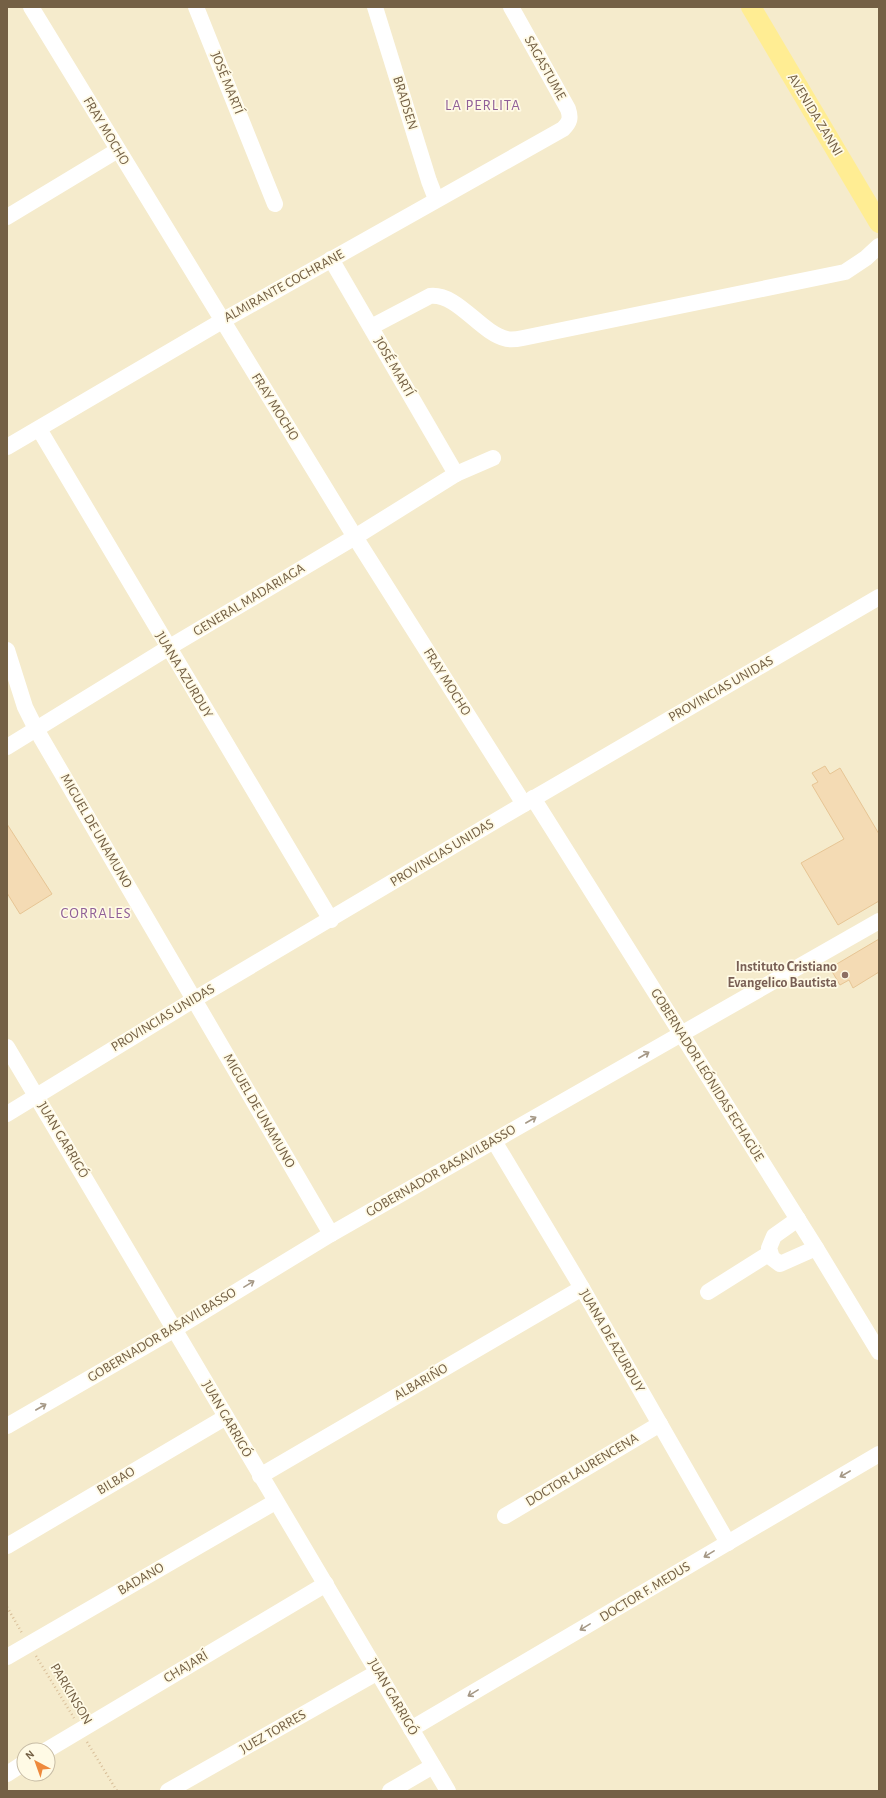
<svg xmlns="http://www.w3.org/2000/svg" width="886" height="1798" font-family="'Alegreya Sans',sans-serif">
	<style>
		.residential { fill: #f5ebcc; fill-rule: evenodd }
		.building { fill: #f4dbb4; stroke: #e7c594 }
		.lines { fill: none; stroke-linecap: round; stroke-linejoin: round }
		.path { stroke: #d8be98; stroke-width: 2.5; stroke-dasharray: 1 3; stroke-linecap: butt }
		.minor { stroke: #fff; stroke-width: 16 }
		.major { stroke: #ffed93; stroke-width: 20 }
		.oneway { stroke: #a59886 }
		.education-dot { fill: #8d6e63; stroke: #fffae5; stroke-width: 1.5 }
		.labels { text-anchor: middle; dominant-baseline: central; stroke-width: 3.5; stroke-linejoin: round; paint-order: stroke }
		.street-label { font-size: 14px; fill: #746045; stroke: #fffae5 }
		.education-label { font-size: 14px; font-weight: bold; fill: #785e54; stroke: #fffae5; text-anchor: end }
		.neighbourhood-label { font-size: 15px; letter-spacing: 1px; fill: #916098; stroke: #fffae5 }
	</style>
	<rect width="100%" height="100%" fill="#fdf8de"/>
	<!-- residential -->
	<path class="residential" d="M7,7H879V1791H7ZM24,1750H48V1774H24Z"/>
	<!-- building -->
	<g class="building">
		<path d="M825,766L830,774L840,768L879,834V901L838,925L801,863L844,839L812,785L818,782L812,773Z"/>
		<path d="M7,824L52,894L20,914L7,893Z"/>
		<path d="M879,939V972L853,988L849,980L840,985L830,968Z"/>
	</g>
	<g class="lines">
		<!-- path -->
		<g class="path">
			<path d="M7,1607L22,1633"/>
			<path d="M36,1656L74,1718"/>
			<path d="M87,1742L117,1791"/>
		</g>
		<!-- minor -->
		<g class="minor">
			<path d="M31,7L355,537L524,804"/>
			<path d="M196,7L275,204"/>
			<path d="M375,7L429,181L436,199"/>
			<path d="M7,217L118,150"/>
			<path d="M331,259L456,474"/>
			<path d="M371,327L430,296C458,293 480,333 507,339C512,340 518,339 523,338L845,272L866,258L879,246"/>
			<path d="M39,429L331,920"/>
			<path d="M7,447L222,321L563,129C570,122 571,118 568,109L511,7"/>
			<path d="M7,650L25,707L36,729L331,1234"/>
			<path d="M7,747L168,648L355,537L456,474L493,458"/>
			<path d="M533,798L816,1248L879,1352"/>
			<path d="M7,1047L448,1791"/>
			<path d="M7,1114L195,999L524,804L879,597"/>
			<path d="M494,1141L582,1288L728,1543"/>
			<path d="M798,1219L774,1236L769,1248L772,1258L780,1264L816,1248"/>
			<path d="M708,1292L770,1253"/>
			<path d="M7,1426L175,1329L331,1234L879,921"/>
			<path d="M260,1476L582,1288"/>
			<path d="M505,1516L660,1424"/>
			<path d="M7,1546L226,1417"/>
			<path d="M7,1657L275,1502"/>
			<path d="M411,1729L879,1454"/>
			<path d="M47,1750L326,1584"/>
			<path d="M7,1774L24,1763"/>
			<path d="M168,1791L378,1672"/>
			<path d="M390,1791L433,1766"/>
		</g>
		<!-- major -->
		<path class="major" d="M751,7L879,223"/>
	</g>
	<!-- one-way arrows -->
	<defs><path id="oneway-shaft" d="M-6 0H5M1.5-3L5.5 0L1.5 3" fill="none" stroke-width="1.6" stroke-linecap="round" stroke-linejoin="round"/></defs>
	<g class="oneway">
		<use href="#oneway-shaft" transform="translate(644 1055) rotate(-30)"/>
		<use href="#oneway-shaft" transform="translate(531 1120) rotate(-30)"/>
		<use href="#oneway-shaft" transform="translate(249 1284) rotate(-31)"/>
		<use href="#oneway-shaft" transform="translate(41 1407) rotate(-30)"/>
		<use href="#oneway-shaft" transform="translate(845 1474) rotate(150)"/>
		<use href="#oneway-shaft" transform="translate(709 1554) rotate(149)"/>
		<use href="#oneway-shaft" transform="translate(585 1627) rotate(149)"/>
		<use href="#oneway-shaft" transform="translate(473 1693) rotate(149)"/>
	</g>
	<!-- markers -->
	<circle class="education-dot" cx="845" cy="975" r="4"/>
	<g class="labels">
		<!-- street labels -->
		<g class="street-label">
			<text transform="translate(545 68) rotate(61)">SAGASTUME</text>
			<text transform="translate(227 83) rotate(68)">JOSÉ MARTÍ</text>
			<text transform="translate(405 103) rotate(73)">BRADSEN</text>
			<text transform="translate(815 115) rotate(59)">AVENIDA ZANNI</text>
			<text transform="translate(106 131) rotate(59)">FRAY MOCHO</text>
			<text transform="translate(284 286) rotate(-29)">ALMIRANTE COCHRANE</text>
			<text transform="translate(394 367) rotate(60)">JOSÉ MARTÍ</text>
			<text transform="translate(275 407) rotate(58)">FRAY MOCHO</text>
			<text transform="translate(249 600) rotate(-31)">GENERAL MADARIAGA</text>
			<text transform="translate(184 675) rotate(59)">JUANA AZURDUY</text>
			<text transform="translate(447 682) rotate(58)">FRAY MOCHO</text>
			<text transform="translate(721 689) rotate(-30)">PROVINCIAS UNIDAS</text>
			<text transform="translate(96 831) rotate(60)">MIGUEL DE UNAMUNO</text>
			<text transform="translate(442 853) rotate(-31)">PROVINCIAS UNIDAS</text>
			<text transform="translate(163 1018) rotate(-31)">PROVINCIAS UNIDAS</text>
			<text transform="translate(707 1075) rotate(58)">GOBERNADOR LEÓNIDAS ECHAGÜE</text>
			<text transform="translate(259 1111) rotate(60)">MIGUEL DE UNAMUNO</text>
			<text transform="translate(63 1140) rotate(59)">JUAN GARRIGÓ</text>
			<text transform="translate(441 1171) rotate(-30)">GOBERNADOR BASAVILBASSO</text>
			<text transform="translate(162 1335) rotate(-31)">GOBERNADOR BASAVILBASSO</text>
			<text transform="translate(612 1341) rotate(60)">JUANA DE AZURDUY</text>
			<text transform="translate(421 1382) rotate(-30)">ALBARIÑO</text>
			<text transform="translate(227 1419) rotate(60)">JUAN GARRIGÓ</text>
			<text transform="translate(582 1470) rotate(-31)">DOCTOR LAURENCENA</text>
			<text transform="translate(116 1481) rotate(-31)">BILBAO</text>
			<text transform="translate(141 1579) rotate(-30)">BADANO</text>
			<text transform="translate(645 1592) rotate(-31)">DOCTOR F. MEDUS</text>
			<text transform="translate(186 1667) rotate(-31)">CHAJARÍ</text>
			<text transform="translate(71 1694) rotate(59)">PARKINSON</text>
			<text transform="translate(393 1697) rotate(60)">JUAN GARRIGÓ</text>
			<text transform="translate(273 1732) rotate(-30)">JUEZ TORRES</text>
		</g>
		<!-- education labels -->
		<g class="education-label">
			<text x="837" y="967">Instituto Cristiano<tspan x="837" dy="16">Evangelico Bautista</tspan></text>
		</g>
		<!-- neighbourhood labels -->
		<g class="neighbourhood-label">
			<text x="483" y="105">LA PERLITA</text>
			<text x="96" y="913">CORRALES</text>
		</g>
	</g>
	<!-- border -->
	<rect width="886" height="1798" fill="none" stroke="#746045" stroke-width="16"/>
	<!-- north arrow -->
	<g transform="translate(36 1762) rotate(319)"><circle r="19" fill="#fffae5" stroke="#c7bca5"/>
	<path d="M0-3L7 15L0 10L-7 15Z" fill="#ee893c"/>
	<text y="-6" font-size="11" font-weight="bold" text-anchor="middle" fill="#746045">N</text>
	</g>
</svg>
